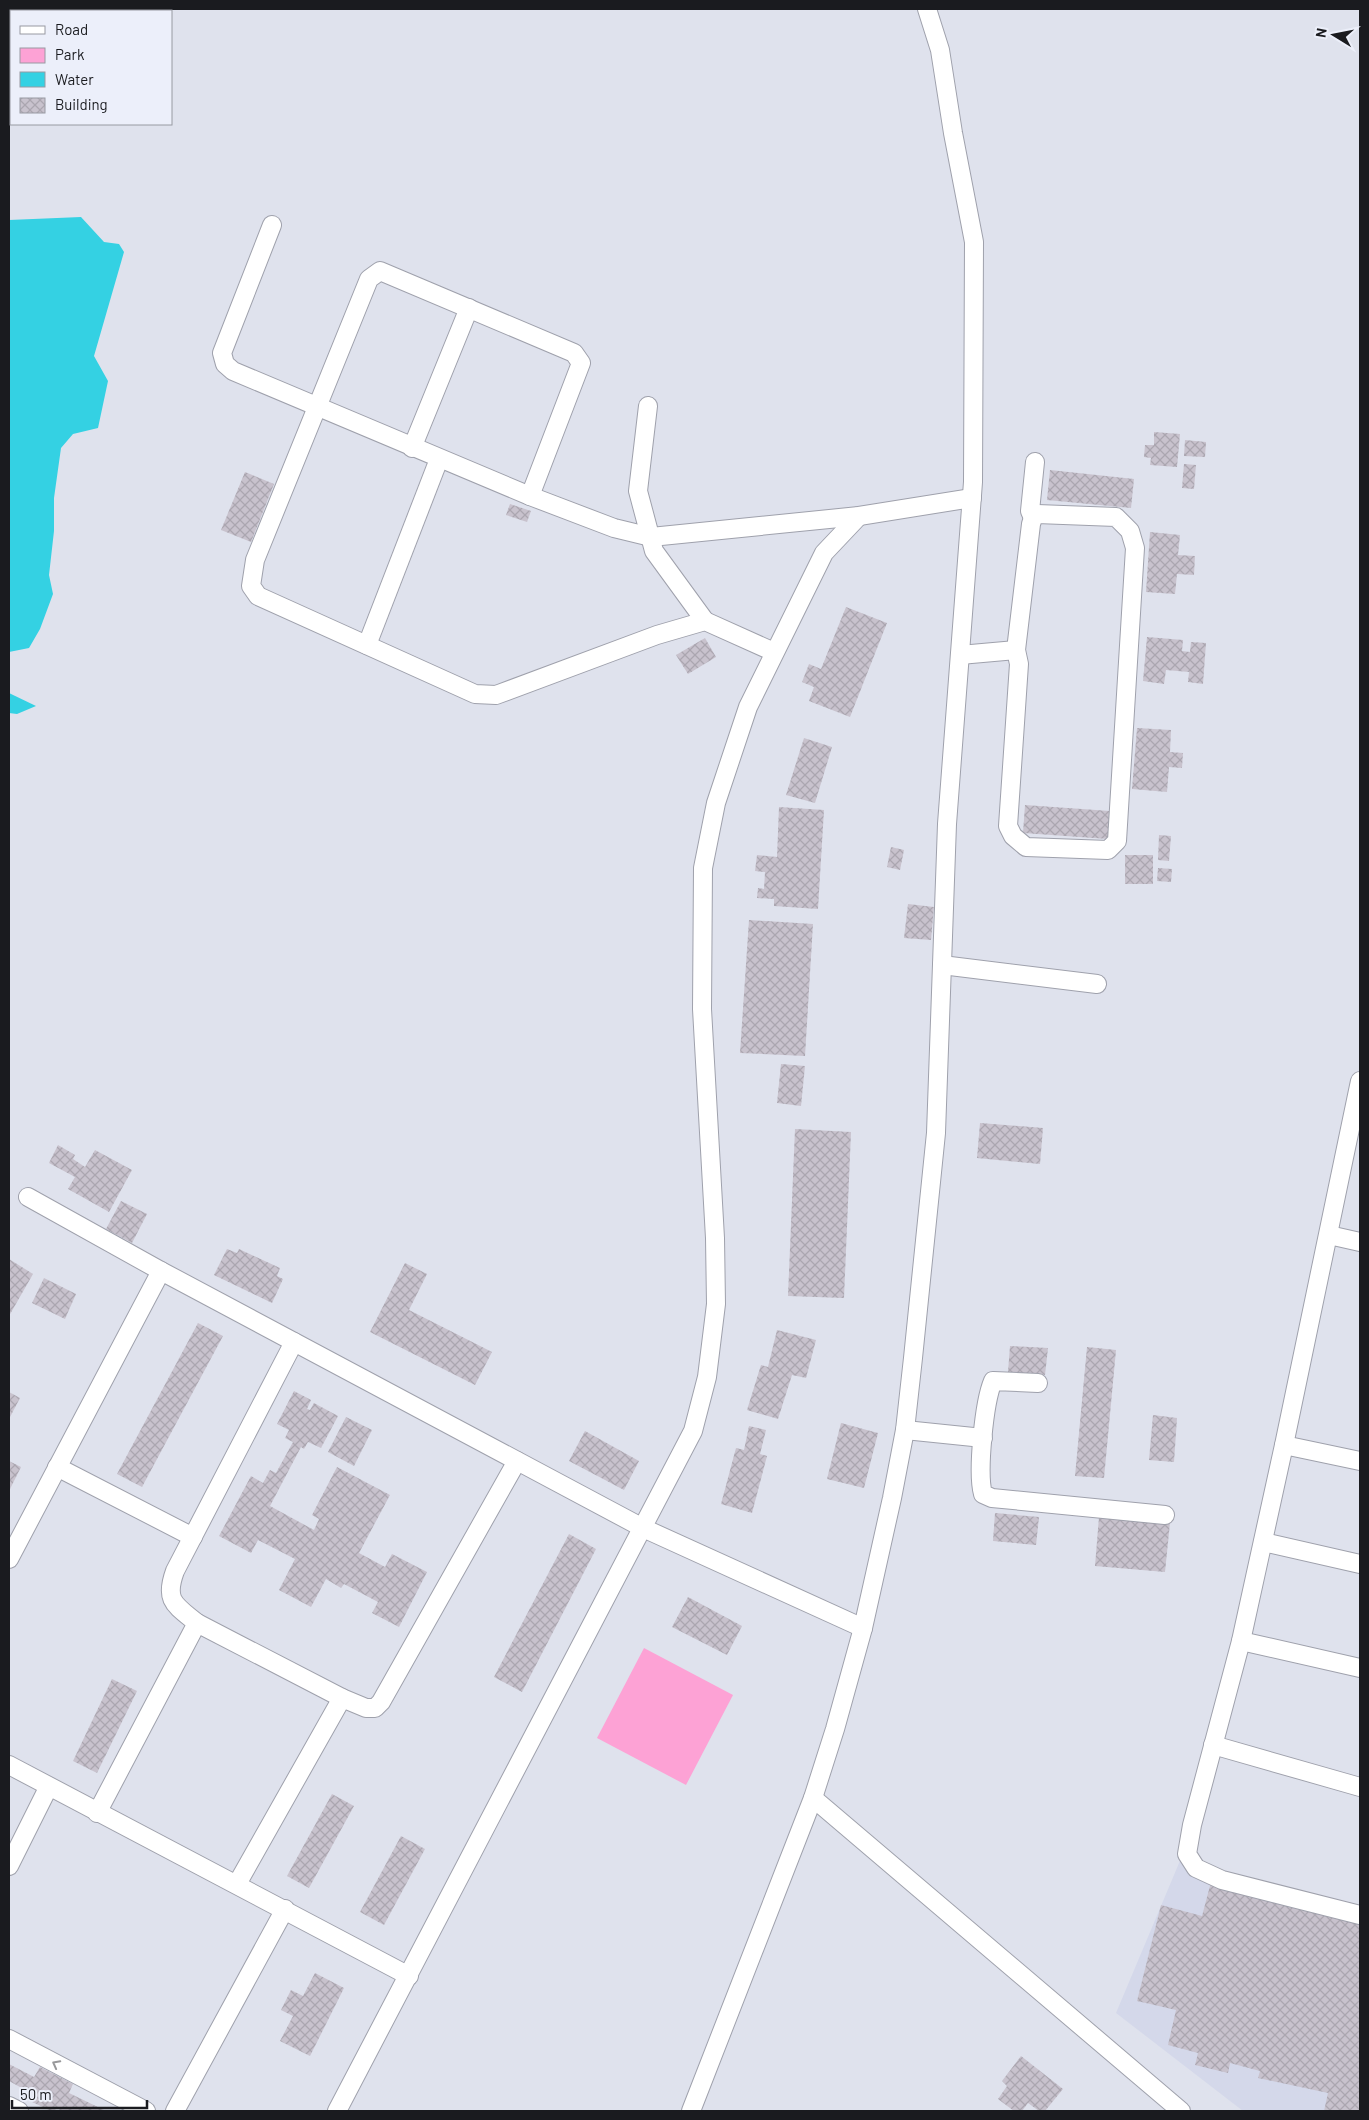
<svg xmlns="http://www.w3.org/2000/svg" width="1369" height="2120" font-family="Barlow,sans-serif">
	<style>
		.built { fill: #d4d8ea }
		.green { fill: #fda2d5 }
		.water { fill: #34d1e3 }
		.building { fill: url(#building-cross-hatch) }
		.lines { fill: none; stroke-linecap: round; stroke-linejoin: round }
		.minor-casing { stroke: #9fa1ac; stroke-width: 20 }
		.minor { stroke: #fff; stroke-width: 18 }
		.oneway { stroke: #98989a }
	</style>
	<defs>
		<pattern id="building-cross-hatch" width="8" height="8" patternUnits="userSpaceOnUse" patternTransform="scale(1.25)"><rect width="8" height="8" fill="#c8c2cd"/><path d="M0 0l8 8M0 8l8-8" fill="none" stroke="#aba6b0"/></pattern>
	</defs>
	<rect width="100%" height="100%" fill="#dfe2ed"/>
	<!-- built -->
	<path class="built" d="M1182,1856L1360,1921V2111H1243L1116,2013Z"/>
	<!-- green -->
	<path class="green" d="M644,1648L733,1695L686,1785L597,1738Z"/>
	<!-- water -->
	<g class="water">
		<path d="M81,217L104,242L119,244L124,252L94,356L108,381L98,428L73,434L61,448L54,498V531L49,575L53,594L40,629L29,648L9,652V220Z"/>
		<path d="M9,693L36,706L17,714L9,713Z"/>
	</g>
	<!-- building -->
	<g class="building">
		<path d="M73,9H116L110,11H74Z"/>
		<path d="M1154,432L1180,434L1177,467L1150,465L1151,458L1144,457L1145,445H1154Z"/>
		<path d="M1185,440L1206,442L1205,457L1184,456Z"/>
		<path d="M1184,464L1196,465L1194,489L1182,488Z"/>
		<path d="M1050,470L1134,479L1131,508L1047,500Z"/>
		<path d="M245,472L274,484L251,542L221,530Z"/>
		<path d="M510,504L531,511L527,522L506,515Z"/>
		<path d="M1150,532L1180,535L1178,555L1195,556L1194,575L1177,574L1175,594L1146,592Z"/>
		<path d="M846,607L887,623L850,717L809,701L814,687L802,682L809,664L821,669Z"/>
		<path d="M1147,637L1183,640L1182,651L1190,652L1191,642L1206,643L1203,684L1188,682L1189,672L1166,670L1164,684L1143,681Z"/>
		<path d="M705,638L716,657L688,674L676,655Z"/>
		<path d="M1137,728L1171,730L1170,752L1183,753L1182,768L1169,767L1167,792L1132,789Z"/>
		<path d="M804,738L832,747L815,803L786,795Z"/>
		<path d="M1025,805L1110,811L1108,839L1023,833Z"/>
		<path d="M779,807L824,810L818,909L774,906V899L757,898L758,888L764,889L765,872L755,871L757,855L777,857Z"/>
		<path d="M1159,835L1171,836L1169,861L1158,860Z"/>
		<path d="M891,847L904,850L900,870L887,867Z"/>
		<rect x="1125" y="855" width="28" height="29"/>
		<path d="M1158,868L1172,869L1171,882L1157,881Z"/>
		<path d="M908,904L934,907L931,940L904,938Z"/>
		<path d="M749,920L813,924L805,1056L740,1053Z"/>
		<path d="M781,1064L805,1066L801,1106L777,1103Z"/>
		<path d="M980,1123L1043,1128L1040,1164L977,1158Z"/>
		<path d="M795,1129L851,1132L844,1298L788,1296Z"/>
		<path d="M58,1145L75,1155L73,1159L85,1167L95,1150L132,1170L109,1212L68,1189L75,1177L49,1163Z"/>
		<path d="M121,1201L147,1214L132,1243L106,1229Z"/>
		<path d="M227,1249L237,1253L239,1249L280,1268L277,1276L283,1279L272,1303L214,1275Z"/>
		<path d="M9,1259L33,1274L9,1316Z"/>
		<path d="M405,1263L427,1274L409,1310L492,1352L475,1385L370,1332Z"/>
		<path d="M44,1278L76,1294L65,1319L32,1303Z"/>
		<path d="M198,1323L223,1336L142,1487L117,1474Z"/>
		<path d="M777,1330L816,1340L806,1378L792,1375L778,1419L747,1410L761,1365L768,1367Z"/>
		<path d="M1010,1346L1048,1348L1045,1375L1008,1372Z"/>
		<path d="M1087,1347L1116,1350L1104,1478L1075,1476Z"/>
		<path d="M294,1391L311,1400L307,1409L310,1410L314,1403L338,1416L321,1448L308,1442L304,1449L301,1447L270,1506L314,1530L319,1519L312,1515L337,1467L390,1495L359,1553L385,1567L392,1554L427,1572L399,1627L372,1613L378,1602L344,1584L341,1588L326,1579L311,1607L279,1590L295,1559L258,1540L251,1553L219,1536L251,1476L263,1483L270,1470L276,1473L293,1442L285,1438L289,1430L277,1424Z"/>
		<path d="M9,1392L20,1398L9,1419Z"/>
		<path d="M1153,1415L1177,1418L1174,1462L1149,1460Z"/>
		<path d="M346,1417L372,1430L354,1466L328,1452Z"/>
		<path d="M841,1423L878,1433L864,1488L827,1479Z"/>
		<path d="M749,1426L766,1430L760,1454L767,1456L752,1513L721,1504L736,1448L744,1450Z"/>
		<path d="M585,1431L639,1461L624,1490L569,1461Z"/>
		<path d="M9,1461L21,1467L9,1491Z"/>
		<path d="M995,1513L1039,1517L1036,1545L993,1541Z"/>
		<path d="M1099,1517L1170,1523L1165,1572L1095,1566Z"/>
		<path d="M569,1534L596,1549L522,1692L494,1677Z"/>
		<path d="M688,1597L742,1626L727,1655L672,1627Z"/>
		<path d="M112,1679L137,1691L97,1773L73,1761Z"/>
		<path d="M332,1794L354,1806L309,1888L287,1876Z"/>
		<path d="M401,1836L425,1849L384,1925L360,1912Z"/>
		<path d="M1211,1882L1360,1921V2111H1324L1328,2093L1258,2078L1260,2071L1230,2063L1228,2073L1195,2065L1198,2053L1168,2045L1176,2010L1137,2001L1161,1905L1202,1916Z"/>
		<path d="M315,1973L344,1988L310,2056L280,2041L293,2016L281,2010L291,1990L303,1996Z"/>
		<path d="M1021,2056L1063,2089L1045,2111H1039L1028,2103L1022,2111H1014L998,2099L1007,2086L1002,2081Z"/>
		<path d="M9,2064L34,2077L40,2067L73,2084L69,2093L106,2111H63L56,2108L55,2111H51L26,2099L29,2092L9,2081Z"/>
	</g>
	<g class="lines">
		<!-- minor casing -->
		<g class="minor-casing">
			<g id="minor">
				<path d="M272,225L222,353L225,364L233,371L530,496L614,528L651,537L859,516L972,498"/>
				<path d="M648,406L638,491L654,551L705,621"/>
				<path d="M412,448L469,308"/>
				<path d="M530,496L581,363L574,353L380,271L369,279L255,560L251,586L258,596L475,694L496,695L657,635L705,621L774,652"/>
				<path d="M1037,514L1116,517L1130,531L1135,548L1117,841L1108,850L1026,847L1013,836L1008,826L1019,664L1016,650L1031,524L1033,518Z"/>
				<path d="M1033,518L1030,511L1035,462"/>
				<path d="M367,645L439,459"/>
				<path d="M960,655L1016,650"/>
				<path d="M942,965L1097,984"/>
				<path d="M1360,1081L1284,1445L1241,1641L1192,1825L1187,1854L1196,1868L1222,1880L1360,1915"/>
				<path d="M28,1197L161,1271L643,1528L863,1628"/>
				<path d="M1329,1235L1360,1242"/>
				<path d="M1038,1383L993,1381C984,1402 977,1473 983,1494L992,1498L1165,1515"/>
				<path d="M905,1430L983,1438"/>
				<path d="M1284,1445L1360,1461"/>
				<path d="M57,1467L193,1537"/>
				<path d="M1263,1542L1360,1564"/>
				<path d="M9,1559L161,1271"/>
				<path d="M197,1623L342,1698"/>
				<path d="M1241,1641L1360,1668"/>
				<path d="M1213,1745L1360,1787"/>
				<path d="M9,1765L409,1976"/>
				<path d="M813,1798L1181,2111"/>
				<path d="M97,1813L197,1623C175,1605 164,1601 175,1571L294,1342"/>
				<path d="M9,1866L48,1788"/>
				<path d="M237,1884L342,1698L366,1708H375L381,1702L517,1461"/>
				<path d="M9,2039L146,2111"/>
				<path d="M9,2106L19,2111"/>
				<path d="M175,2111L285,1909"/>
				<path d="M337,2111L693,1431L707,1377L716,1304L715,1238L702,1009L703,868L716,803L748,707L824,553L859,516"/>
				<path d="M691,2111L813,1798L835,1729L863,1628L892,1498L905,1430L913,1358L936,1133L947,824L973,482L974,242L953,133L940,50L927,9"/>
			</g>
		</g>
		<!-- minor -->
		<use href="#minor" class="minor"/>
	</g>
	<!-- one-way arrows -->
	<defs><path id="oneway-chevron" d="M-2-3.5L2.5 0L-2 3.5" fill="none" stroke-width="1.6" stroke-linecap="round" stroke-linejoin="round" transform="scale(1.25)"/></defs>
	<use class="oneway" href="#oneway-chevron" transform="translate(56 2064) rotate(-152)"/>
	<!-- border -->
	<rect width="1369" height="2120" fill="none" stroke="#1a1b1f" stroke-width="20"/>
	<!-- legend -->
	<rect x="10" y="10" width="162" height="115" fill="#eceffa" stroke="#989aa2"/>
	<rect x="20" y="26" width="25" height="8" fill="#ffffff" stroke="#989aa2"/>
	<text x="55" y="35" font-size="15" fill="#1a1b1f">Road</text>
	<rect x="20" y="48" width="25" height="15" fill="#fda2d5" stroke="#989aa2"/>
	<text x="55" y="60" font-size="15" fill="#1a1b1f">Park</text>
	<rect x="20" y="72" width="25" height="15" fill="#34d1e3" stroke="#989aa2"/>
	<text x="55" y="85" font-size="15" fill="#1a1b1f">Water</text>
	<rect x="20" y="98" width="25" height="15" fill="url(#building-cross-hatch)" stroke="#989aa2"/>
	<text x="55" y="110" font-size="15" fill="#1a1b1f">Building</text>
	<!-- north arrow -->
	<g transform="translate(1334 35) rotate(280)" stroke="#eceffa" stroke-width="4" paint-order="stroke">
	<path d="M0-4L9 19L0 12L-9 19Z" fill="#1a1b1f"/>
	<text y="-8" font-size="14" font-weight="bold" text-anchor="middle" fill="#1a1b1f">N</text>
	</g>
	<!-- scale -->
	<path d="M12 2100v8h135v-8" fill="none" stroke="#1a1b1f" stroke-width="2.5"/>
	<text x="20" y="2100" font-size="15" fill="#1a1b1f" stroke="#eceffa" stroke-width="4" paint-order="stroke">50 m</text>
</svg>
